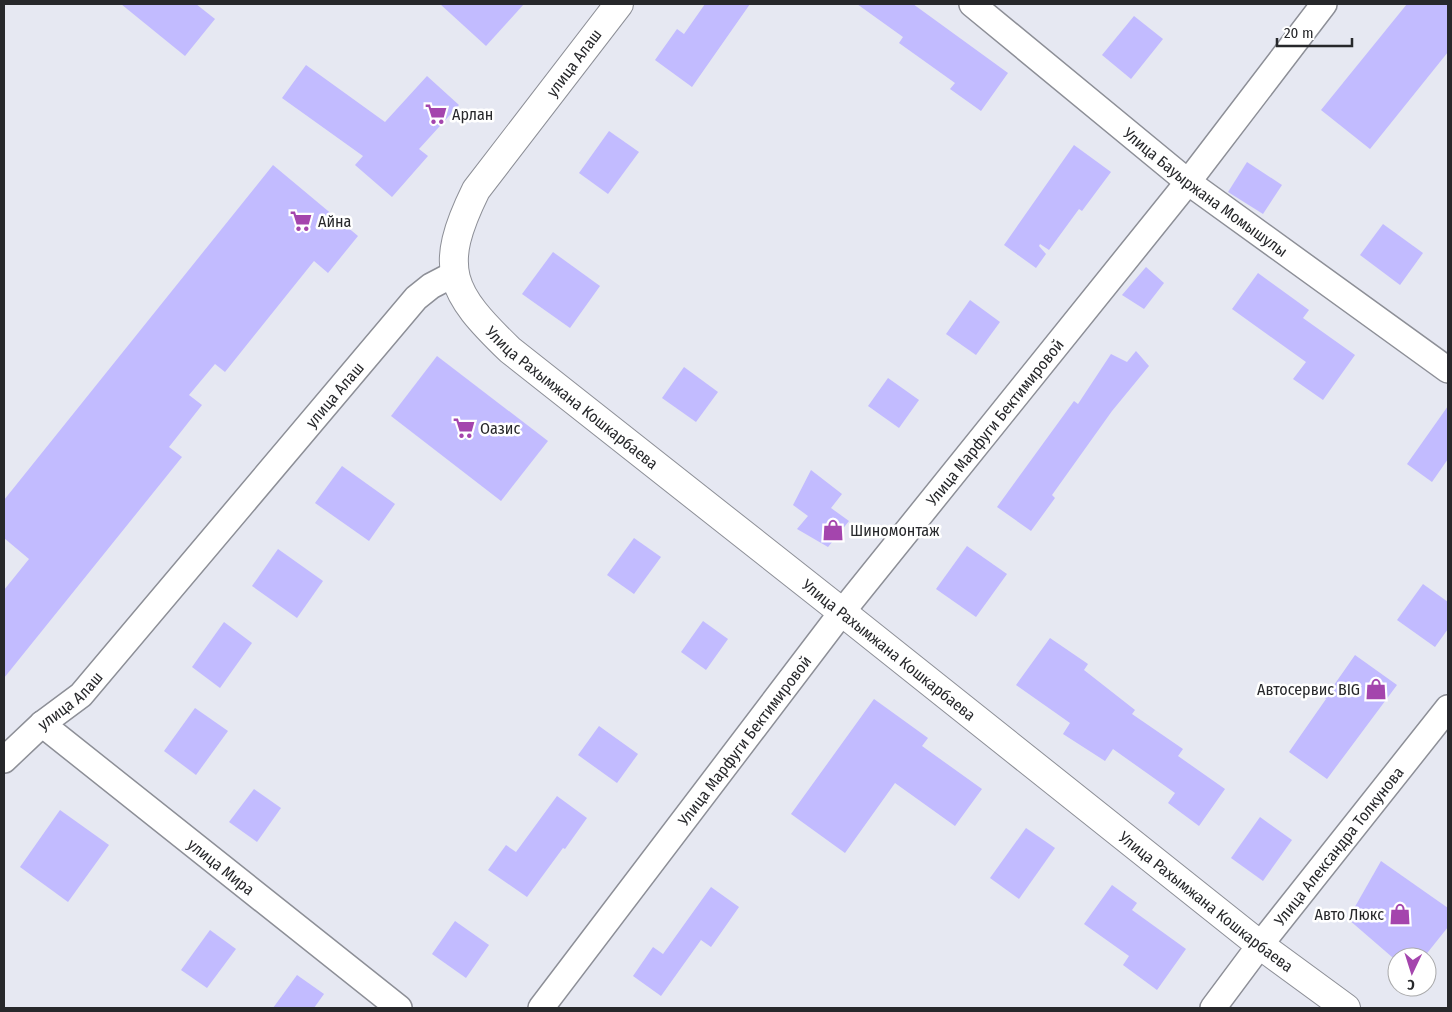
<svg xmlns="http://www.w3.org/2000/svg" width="1452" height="1012" font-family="'Fira Sans Condensed',sans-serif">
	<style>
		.building { fill: #c2bbff }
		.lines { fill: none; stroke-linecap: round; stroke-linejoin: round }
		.street-casing { stroke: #8d8f97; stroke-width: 28 }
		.secondary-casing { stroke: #8d8f97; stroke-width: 30 }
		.street { stroke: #fff; stroke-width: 25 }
		.secondary { stroke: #fff; stroke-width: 28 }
		.labels { text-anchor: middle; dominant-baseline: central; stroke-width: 5; stroke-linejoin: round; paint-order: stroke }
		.street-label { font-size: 16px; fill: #27282b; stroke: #fff }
		.poi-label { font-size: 16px; fill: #27282b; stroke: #fff; text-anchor: start }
	</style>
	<rect width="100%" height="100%" fill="#e6e8f2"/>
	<!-- building -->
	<g class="building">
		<path d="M121,4H196L215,19L185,56Z"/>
		<path d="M440,4H524L486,46Z"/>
		<path d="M705,4H750L692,87L655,60L677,29L684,34Z"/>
		<path d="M857,4H913L1008,73L981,111L950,89L955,83L899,43L903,37Z"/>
		<path d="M1407,4H1448V52L1370,149L1321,110Z"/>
		<path d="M1134,16L1163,39L1131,79L1102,55Z"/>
		<path d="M306,65L385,122L427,76L459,105L419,149L428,156L392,197L355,165L363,156L282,98Z"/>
		<path d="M609,131L639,152L608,194L579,173Z"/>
		<path d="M1074,145L1111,172L1082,211L1079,209L1049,250L1040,244L1039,246L1046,254L1036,268L1004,245Z"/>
		<path d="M1247,162L1282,185L1263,214L1228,192Z"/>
		<path d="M273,165L358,236L328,273L314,261L225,372L215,364L189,395L202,405L169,447L182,457L4,678V590L29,559L4,538V500Z"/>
		<path d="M1383,224L1423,253L1400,285L1360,255Z"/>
		<path d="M553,252L600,286L570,328L522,294Z"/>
		<path d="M1146,267L1164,283L1144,309L1122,295Z"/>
		<path d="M1258,273L1309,310L1303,318L1355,355L1323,400L1293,379L1306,362L1232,309Z"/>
		<path d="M970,300L1000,322L976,355L946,334Z"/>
		<path d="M1136,351L1149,366L1112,411L1052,495L1055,498L1031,531L997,507L1074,401L1078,404L1111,354L1127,362Z"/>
		<path d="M437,356L548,441L501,501L391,416Z"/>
		<path d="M684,367L718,392L696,422L662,398Z"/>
		<path d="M888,378L919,400L899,428L868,406Z"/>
		<path d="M1448,406V459L1432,482L1407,464Z"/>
		<path d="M342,466L395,504L369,541L315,503Z"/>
		<path d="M811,470L842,494L831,508L849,521L828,547L797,529L808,516L793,505Z"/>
		<path d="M634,538L661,557L634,594L607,575Z"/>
		<path d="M967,546L1007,574L976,617L936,589Z"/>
		<path d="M278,549L323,581L297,618L252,586Z"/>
		<path d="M1423,584L1448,602V629L1435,647L1397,620Z"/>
		<path d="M703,621L728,639L706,670L681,652Z"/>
		<path d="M224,622L252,643L220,688L192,667Z"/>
		<path d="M1050,638L1088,664L1084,670L1135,710L1132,714L1183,749L1178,756L1225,789L1199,826L1168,803L1175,793L1113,749L1105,761L1063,734L1070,723L1016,685Z"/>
		<path d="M1355,655L1397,685L1327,779L1289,752L1326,699L1325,698Z"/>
		<path d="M874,699L928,738L922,746L982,789L955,826L895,783L845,853L791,814Z"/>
		<path d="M195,708L228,731L196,775L164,751Z"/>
		<path d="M599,726L638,754L617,783L578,755Z"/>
		<path d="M254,789L281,808L257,842L229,822Z"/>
		<path d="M557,796L587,818L565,849L563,848L527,897L488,870L506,845L516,852Z"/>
		<path d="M60,810L109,845L68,902L20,867Z"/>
		<path d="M1260,817L1292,840L1263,881L1231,858Z"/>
		<path d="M1026,828L1055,848L1019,899L990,878Z"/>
		<path d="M1381,861L1448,908V927L1424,957H1392L1348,919Z"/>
		<path d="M1112,885L1137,903L1132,910L1186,949L1157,990L1123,965L1129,956L1084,924Z"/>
		<path d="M711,887L739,907L711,947L701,940L661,996L633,976L653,947L663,954Z"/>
		<path d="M455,921L489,945L466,978L432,954Z"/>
		<path d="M210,930L236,949L207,988L181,970Z"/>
		<path d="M297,975L324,994L314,1008H273Z"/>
	</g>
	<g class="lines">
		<!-- street casing -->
		<g class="street-casing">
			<g id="street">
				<path id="s1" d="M972,4L1188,182L1448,370"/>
				<path id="s2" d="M42,724L399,1008"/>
				<path id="s3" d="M4,760L42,724L81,695L416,298L431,286L454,274"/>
				<path id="s4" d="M541,1008L842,612L1188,182L1324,4"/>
				<path id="s5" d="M1213,1008L1260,945L1448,708"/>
			</g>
		</g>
		<!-- secondary casing -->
		<g class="secondary-casing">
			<g id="secondary">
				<path id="s6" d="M619,4L476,190C437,269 450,292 510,350L842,612L1260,945L1346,1008"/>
			</g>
		</g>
		<!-- street -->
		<use href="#street" class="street"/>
		<!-- secondary -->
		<use href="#secondary" class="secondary"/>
	</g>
	<!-- icons -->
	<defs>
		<g id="supermarket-bare" transform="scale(1.725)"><path d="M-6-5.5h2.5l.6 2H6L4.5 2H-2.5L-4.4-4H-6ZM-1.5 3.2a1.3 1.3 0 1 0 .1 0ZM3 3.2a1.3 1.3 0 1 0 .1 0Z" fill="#a445ad" stroke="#fff" stroke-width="2.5" paint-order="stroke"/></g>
		<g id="shop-bare" transform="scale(1.725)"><path d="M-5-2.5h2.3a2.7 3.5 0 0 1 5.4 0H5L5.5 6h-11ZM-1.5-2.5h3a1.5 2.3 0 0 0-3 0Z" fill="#a445ad" stroke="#fff" stroke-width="2.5" paint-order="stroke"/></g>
	</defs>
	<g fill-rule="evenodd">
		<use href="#supermarket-bare" x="436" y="114"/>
		<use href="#supermarket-bare" x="301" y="221"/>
		<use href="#supermarket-bare" x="464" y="428"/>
		<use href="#shop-bare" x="833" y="530"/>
		<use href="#shop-bare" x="1376" y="689"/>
		<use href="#shop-bare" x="1400" y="914"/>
	</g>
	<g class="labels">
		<!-- street labels -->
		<g class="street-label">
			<text transform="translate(574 63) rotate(-53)">улица Алаш</text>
			<text stroke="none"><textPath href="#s1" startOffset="300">Улица Бауыржана Момышулы</textPath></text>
			<text stroke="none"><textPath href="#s3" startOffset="494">улица Алаш</textPath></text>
			<text stroke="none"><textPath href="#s6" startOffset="496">Улица Рахымжана Кошкарбаева</textPath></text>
			<text stroke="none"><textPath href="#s4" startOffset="741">Улица Марфуги Бектимировой</textPath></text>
			<text stroke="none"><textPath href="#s6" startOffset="901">Улица Рахымжана Кошкарбаева</textPath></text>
			<text stroke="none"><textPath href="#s3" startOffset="89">улица Алаш</textPath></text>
			<text stroke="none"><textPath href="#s4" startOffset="336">Улица Марфуги Бектимировой</textPath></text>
			<text stroke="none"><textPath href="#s5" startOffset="205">Улица Александра Толкунова</textPath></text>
			<text stroke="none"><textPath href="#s2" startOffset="229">улица Мира</textPath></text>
			<text stroke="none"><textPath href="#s6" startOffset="1306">Улица Рахымжана Кошкарбаева</textPath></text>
		</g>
		<!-- poi labels -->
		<g class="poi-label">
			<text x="452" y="114">Арлан</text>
			<text x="318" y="221">Айна</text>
			<text x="480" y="428">Оазис</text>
			<text x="850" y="530">Шиномонтаж</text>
			<text x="1360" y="689" text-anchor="end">Автосервис BIG</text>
			<text x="1384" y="914" text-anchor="end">Авто Люкс</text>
		</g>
	</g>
	<!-- border -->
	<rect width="1452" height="1012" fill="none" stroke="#27282b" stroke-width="10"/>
	<!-- north arrow -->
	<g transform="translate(1412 972) rotate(184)"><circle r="24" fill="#ffffff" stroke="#a9a9aa"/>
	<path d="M0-4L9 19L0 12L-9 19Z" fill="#a445ad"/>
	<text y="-8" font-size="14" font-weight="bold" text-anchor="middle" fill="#27282b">С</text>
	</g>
	<!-- scale -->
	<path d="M1277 38v8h75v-8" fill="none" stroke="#27282b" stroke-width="2.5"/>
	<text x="1284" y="38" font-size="15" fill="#27282b" stroke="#ffffff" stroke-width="4" paint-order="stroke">20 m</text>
</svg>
